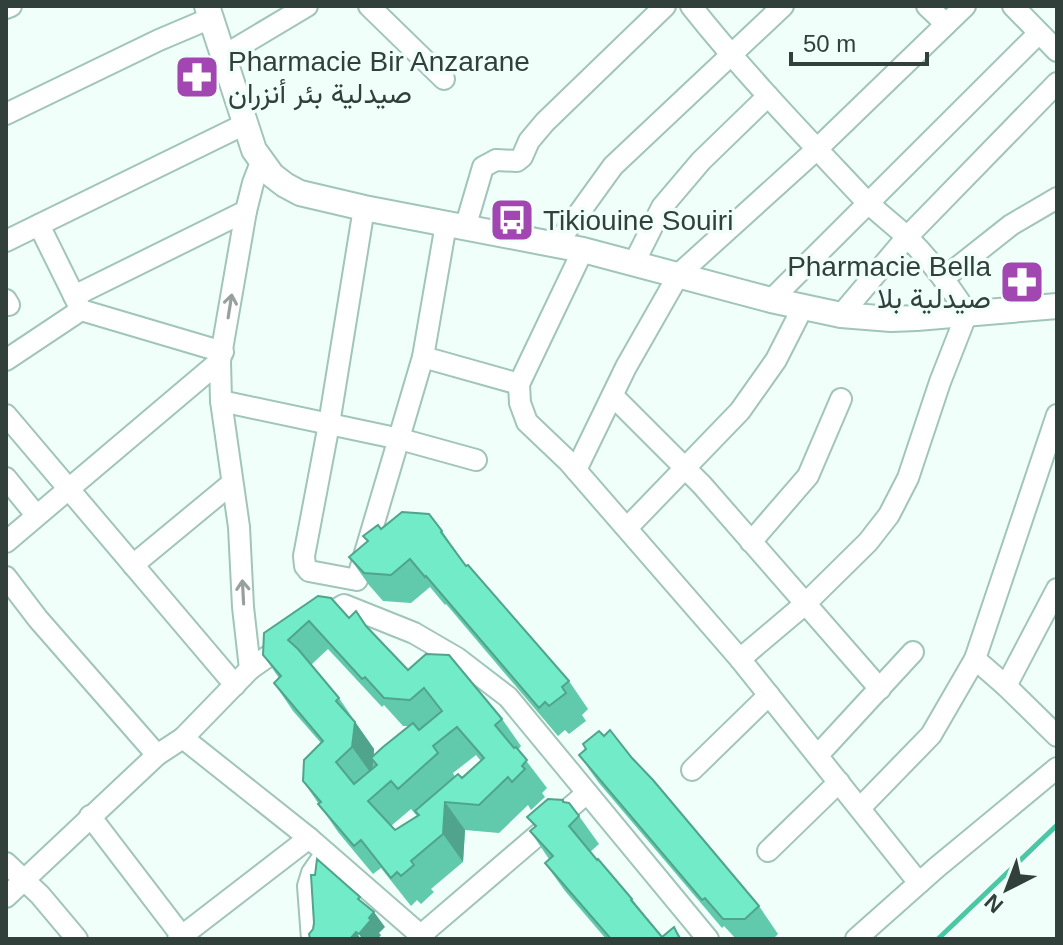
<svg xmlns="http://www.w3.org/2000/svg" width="1063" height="945" font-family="Arial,Vazirmatn,sans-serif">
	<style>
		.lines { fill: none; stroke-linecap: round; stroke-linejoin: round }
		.stream { stroke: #4bc7a5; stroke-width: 5 }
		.minor-casing { stroke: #a1c5b8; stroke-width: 24 }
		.tertiary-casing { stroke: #a1c5b8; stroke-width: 28 }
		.minor { stroke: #fff; stroke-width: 20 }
		.tertiary { stroke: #fff; stroke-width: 24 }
		.wall { fill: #62caac; fill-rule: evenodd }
		.shaded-wall { fill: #50a48c }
		.building { fill: #72ebc8; stroke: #50a48c; stroke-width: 2; fill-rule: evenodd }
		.oneway { stroke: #98a09d }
		.labels { text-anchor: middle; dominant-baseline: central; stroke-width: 7; stroke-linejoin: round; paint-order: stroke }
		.poi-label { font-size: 28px; fill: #31403b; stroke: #f0fff9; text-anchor: start }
	</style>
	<rect width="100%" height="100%" fill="#f0fff9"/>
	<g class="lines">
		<!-- stream -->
		<path class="stream" d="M938,939L1057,825"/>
		<!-- minor casing -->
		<g class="minor-casing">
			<g id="minor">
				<path d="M369,6L444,79"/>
				<path d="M691,6C745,74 805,136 864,199C877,212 892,223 906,236C930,259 949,285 967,313L940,382L908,478L889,515L868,542L805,604L740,659"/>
				<path d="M927,6L946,24"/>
				<path d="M1013,6L1057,51"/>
				<path d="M6,8L11,6"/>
				<path d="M223,56L307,6"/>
				<path d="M6,114L159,40L211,18"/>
				<path d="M364,208L329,424L304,556L305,566L309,571L357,580L423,357L446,224"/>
				<path d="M39,225L81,310L223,352"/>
				<path d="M465,228L483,167L496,160L517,161L522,157L529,141L545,122L665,6"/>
				<path d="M6,241L245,124"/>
				<path d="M556,245L613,166L783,6"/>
				<path d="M583,250L519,384L520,403L527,422L568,461L740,659L919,883"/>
				<path d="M634,263L662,207L701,161L768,96"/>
				<path d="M944,278L1011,225L1057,198"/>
				<path d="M74,296L246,211"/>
				<path d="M6,300L9,305"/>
				<path d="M771,300L1039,33"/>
				<path d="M841,315L907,237L1057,83"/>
				<path d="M423,357L519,384"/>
				<path d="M6,360L81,310"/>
				<path d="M613,396L702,485L880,689"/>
				<path d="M221,401L400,439L476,460"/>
				<path d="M6,415L235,685"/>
				<path d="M1057,415L975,659L1006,686L1057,736"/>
				<path d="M576,470L626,367L679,274L817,149L965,6"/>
				<path d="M6,478L36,515"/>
				<path d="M627,528L740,411L776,360L803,307"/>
				<path d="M6,542L220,361"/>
				<path d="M751,542L808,476L841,399"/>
				<path d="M133,565L231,484"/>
				<path d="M6,577L38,619L157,755"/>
				<path d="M316,621L344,605L414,633L457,658L508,697L708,939"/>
				<path d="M250,669L243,607L239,527L221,401L220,361L246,211L253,183L261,162"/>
				<path d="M1006,686L1057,589"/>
				<path d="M183,738L309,838L425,939"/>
				<path d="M818,755L913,652"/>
				<path d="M692,770L769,695"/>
				<path d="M860,808L931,735L975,659"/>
				<path d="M90,816L184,939"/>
				<path d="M768,851L839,782"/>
				<path d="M6,863L40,895L77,939"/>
				<path d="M6,897L157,755L183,738L250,669L287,643"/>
				<path d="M421,935L587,793"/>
				<path d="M178,939L309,838"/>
				<path d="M312,939L308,886L312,873L326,853"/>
				<path d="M856,939L936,868L1057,768"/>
			</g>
		</g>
		<!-- tertiary casing -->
		<g class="tertiary-casing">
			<path id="tertiary" d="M207,6L254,150L272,175L285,185L300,193L364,208L583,250L771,300L841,315L891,319L917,318L1057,306"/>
		</g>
		<!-- minor -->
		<use href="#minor" class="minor"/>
		<!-- tertiary -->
		<use href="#tertiary" class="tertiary"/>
	</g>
	<!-- wall -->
	<g class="wall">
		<path d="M381,529L442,531L466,566L569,681L588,709L582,715L586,721L569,734L565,730L558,736L446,604L445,605L430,587L411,603L383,601L369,585L349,557Z"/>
		<path d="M318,596L349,618L366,626L408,670L502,719L521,746L518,750L547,788L542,793L545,797L531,810L528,805L499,833L465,830L463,862L431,889L434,892L421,904L417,900L411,906L381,868L373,874L338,832L303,781L321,743L293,711L274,683L279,678L263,655ZM328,649L382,707L384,705L403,726H408L374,755V749L358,726L339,698L311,665ZM476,755L481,761L462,778L455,777L453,773ZM411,809L417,816L395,830L391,826Z"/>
		<path d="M604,736L759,906L778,934L773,939H736L724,926L722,928L599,783L579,755Z"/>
		<path d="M563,800L579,816L599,844L590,852L632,899L662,937L674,927L682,939H606L565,891L545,863L549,859L530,831L535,827L527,817Z"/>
	</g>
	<!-- shaded-wall -->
	<g class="shaded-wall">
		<path d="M355,722L374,749L372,775L352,747Z"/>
		<path d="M445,802L465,830L463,862L443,834Z"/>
		<path d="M374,912L385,927L379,933L381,935L378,939H362L359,934L369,918Z"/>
		<path d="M356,932L361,939H350Z"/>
	</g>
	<!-- building -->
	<g class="building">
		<path d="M402,512L429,514L442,531L441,532L466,566L468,565L569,681L562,687L566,693L549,706L545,702L539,708L426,576L425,577L410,559L391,575L364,573L349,557L368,541L363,536L378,525L381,529Z"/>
		<path d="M318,596L331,598L349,618L356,611L366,626L408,670L426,654L449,655L502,719L495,725L514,748L516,747L527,760L522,766L525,769L512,782L508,777L479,805L445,802L443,834L411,861L414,865L401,876L397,872L391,878L361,840L354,846L318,804L321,802L303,781L304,760L323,741L274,683L281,676L263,655L264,633ZM309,621L362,679L365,677L384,698L410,700L424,688L442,711L419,730L413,723L383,747L371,758L377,765L354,784L336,762L352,747L355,722L336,701L339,698L298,649L288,640ZM457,727L484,758L462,778L458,774L415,811L419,815L395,830L368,801L391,781L398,789L438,753L433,746Z"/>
		<path d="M610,730L632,758L653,780L759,906L745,919H723L705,898L702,900L579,755L586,749L583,744L599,731L604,736Z"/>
		<path d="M548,799L563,800V802L569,803L579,816L569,826L597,860L598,859L632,899L631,900L662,937L674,927L680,939H611L545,863L553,856L530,831L536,826L527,817Z"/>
		<path d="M317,859L360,897L358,899L374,912L369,918L371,920L359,934L356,932L350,939H310L309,934L313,929L314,923L311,875H315Z"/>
	</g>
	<!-- one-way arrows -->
	<defs><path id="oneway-shaft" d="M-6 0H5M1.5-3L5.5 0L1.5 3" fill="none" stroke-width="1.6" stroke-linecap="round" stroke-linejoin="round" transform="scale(2)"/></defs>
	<g class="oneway">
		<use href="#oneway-shaft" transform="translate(230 306) rotate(-81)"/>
		<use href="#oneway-shaft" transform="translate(243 592) rotate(-93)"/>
	</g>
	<!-- icons -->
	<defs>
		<g id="pharmacy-square" transform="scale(2.3)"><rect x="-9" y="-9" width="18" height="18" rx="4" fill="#a246b1" stroke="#f0fff9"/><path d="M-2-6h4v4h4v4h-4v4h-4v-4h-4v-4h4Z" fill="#fff"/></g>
		<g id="bus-square" transform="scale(2.3)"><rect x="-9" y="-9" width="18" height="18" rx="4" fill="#a246b1" stroke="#f0fff9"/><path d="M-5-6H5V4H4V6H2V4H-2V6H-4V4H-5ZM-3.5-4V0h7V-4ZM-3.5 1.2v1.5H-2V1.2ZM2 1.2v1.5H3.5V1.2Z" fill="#fff"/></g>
	</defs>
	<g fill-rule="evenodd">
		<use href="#pharmacy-square" x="197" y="77"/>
		<use href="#bus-square" x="512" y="220"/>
		<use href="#pharmacy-square" x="1022" y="282"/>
	</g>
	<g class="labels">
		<!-- poi labels -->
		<g class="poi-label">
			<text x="228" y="61">Pharmacie Bir Anzarane<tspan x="228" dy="32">صيدلية بئر أنزران</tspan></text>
			<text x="543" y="220">Tikiouine Souiri</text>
			<text x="991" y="266" text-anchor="end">Pharmacie Bella<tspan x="991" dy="32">صيدلية بلا</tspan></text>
		</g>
	</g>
	<!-- border -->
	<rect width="1063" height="945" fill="none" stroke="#31403b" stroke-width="16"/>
	<!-- north arrow -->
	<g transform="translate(1007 889) rotate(222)" stroke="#f0fff9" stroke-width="6" paint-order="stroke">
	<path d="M0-6L14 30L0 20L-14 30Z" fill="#31403b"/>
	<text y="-12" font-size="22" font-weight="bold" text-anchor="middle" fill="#31403b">N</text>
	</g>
	<!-- scale -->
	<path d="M791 52v12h136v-12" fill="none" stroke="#31403b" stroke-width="4"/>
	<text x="803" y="52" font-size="24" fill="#31403b" stroke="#f0fff9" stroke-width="6" paint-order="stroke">50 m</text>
</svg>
